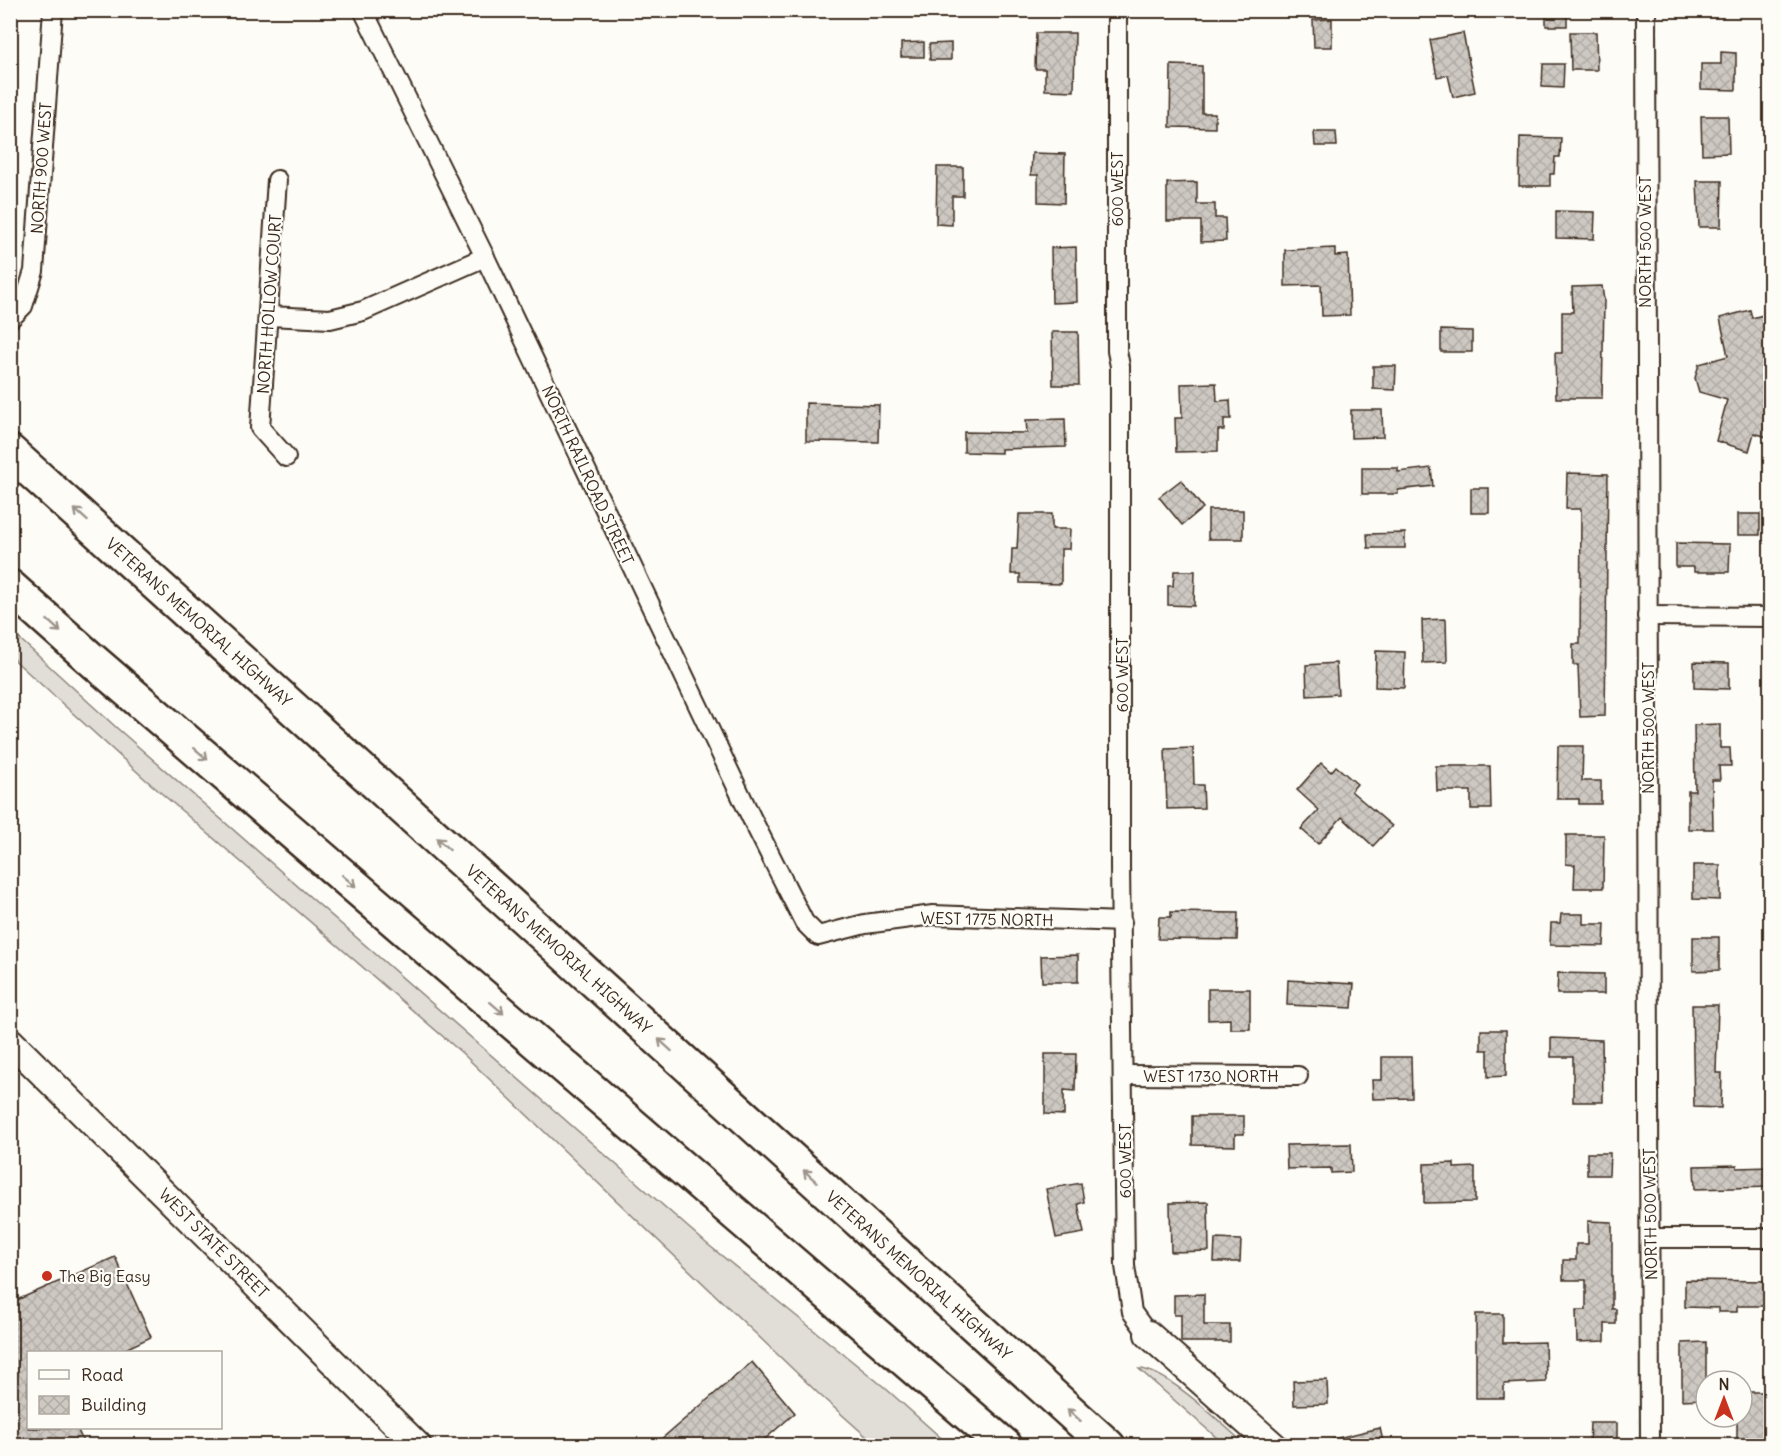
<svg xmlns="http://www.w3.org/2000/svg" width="1781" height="1456" font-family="Delius,sans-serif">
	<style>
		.grass { fill: #e1ded7; stroke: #8e847a; stroke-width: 1.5 }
		.building { fill: url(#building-cross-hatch); stroke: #3b2a1e; stroke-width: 1.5 }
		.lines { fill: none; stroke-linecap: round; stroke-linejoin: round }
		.street-casing { stroke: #3b2a1e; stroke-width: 22 }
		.secondary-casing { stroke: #3b2a1e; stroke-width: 30 }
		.highway-casing { stroke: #3b2a1e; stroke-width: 38 }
		.street { stroke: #fdfcf7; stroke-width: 18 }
		.secondary { stroke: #fdfcf7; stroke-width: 26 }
		.highway { stroke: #fdfcf7; stroke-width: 33 }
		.oneway { stroke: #9c938a }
		.poi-dot { fill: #c8321e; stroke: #fdfcf7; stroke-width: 2 }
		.labels { text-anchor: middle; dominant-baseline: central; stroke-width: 4.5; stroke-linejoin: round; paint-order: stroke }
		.street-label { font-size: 16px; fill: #3b2a1e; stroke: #fdfcf7 }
		.poi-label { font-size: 16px; fill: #3b2a1e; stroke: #fdfcf7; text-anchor: start }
	</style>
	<defs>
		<pattern id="building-cross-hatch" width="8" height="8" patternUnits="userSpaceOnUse" patternTransform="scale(1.5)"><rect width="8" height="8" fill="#cdc8c2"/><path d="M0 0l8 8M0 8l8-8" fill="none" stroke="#b1aca6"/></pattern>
	</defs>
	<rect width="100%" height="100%" fill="#fdfcf7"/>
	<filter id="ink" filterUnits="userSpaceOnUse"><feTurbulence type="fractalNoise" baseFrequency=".0167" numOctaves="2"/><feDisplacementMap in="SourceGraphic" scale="12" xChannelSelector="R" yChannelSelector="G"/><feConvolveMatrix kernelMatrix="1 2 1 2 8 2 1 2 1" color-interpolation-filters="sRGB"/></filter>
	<g filter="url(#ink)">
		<!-- grass -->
		<g class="grass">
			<path d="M11,631L118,729L706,1243L884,1387L949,1445H876L821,1396L462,1053L145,779L11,657Z"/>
			<path d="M1139,1369C1167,1369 1224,1426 1246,1445H1225Z"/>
		</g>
		<!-- building -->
		<g class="building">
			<rect x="1546" y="10" width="21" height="16"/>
			<path d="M1332,19V47H1314L1313,20Z"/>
			<path d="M1570,32H1596L1597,70H1571Z"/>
			<path d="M1036,33H1075L1074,91L1045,90V69H1035Z"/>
			<path d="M1463,33L1475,92L1453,97L1448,75L1437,77L1430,40Z"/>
			<path d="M924,42V57H901V43Z"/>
			<path d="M951,43V60H930L929,44Z"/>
			<path d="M1721,52L1736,53V90L1701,89V64H1721Z"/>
			<path d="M1543,64H1564L1563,88L1542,87Z"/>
			<path d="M1171,65L1202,66V113H1215V128L1170,127Z"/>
			<path d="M1701,116H1728L1729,153L1702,154Z"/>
			<path d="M1314,132H1336L1337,146H1315Z"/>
			<path d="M1520,137L1561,138L1560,157H1555L1554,174H1550V186H1519Z"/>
			<path d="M1032,153L1065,154L1064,203L1038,202V175H1031Z"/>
			<path d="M937,167H963V196H952V225L936,224Z"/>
			<path d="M1697,181H1722L1721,227H1699Z"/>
			<path d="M1197,182V204H1215V218H1225L1226,241L1201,242V221H1167V183Z"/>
			<path d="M1556,211L1595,212L1594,239L1556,238Z"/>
			<path d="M1076,247L1077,302L1052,303L1051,248Z"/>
			<path d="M1335,248V256L1348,255L1350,315L1322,316L1321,285L1285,286V250Z"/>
			<path d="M1602,286L1604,301L1602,398H1556L1555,353H1562V312H1573L1572,287Z"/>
			<path d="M1750,310L1752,318L1770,313V438L1754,433L1749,451L1716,441L1727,400L1699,392L1695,378L1699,364L1728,356L1720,318Z"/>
			<path d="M1441,330L1472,331V352H1441Z"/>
			<path d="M1052,332H1078L1079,385H1053Z"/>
			<path d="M1373,366H1396L1395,390L1373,389Z"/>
			<path d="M1216,383L1217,401L1230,400L1231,419H1224V430H1218V451L1176,452L1175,418H1182L1181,384Z"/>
			<path d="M806,403L879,405L878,442L806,441Z"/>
			<path d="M1351,410H1382L1383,437L1351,438Z"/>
			<path d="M1065,419L1066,447L1001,449V453L964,452V432L1027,433L1026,420Z"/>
			<path d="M1362,468H1398V472L1431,468L1433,486L1398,490V494H1362Z"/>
			<path d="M1567,473L1608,474L1605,716L1580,717L1578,665H1573V644H1580L1581,509H1566Z"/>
			<path d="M1181,480L1203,508L1182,525L1159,497Z"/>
			<rect x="1471" y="488" width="18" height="25"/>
			<rect x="1208" y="510" width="35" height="29"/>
			<path d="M1019,514H1052V529H1070L1069,549H1061V584L1020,583V574H1011L1012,549H1017Z"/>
			<rect x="1738" y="514" width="22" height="21"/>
			<path d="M1405,533V548H1368L1367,534Z"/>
			<path d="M1676,543L1730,544L1729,572H1694V567H1676Z"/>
			<path d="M1174,571H1195L1194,606L1168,605V586H1173Z"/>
			<path d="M1446,619L1447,662L1423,663L1422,620Z"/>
			<path d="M1376,651L1405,652L1404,688L1375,687Z"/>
			<path d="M1694,662L1729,663V689L1694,688Z"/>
			<path d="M1336,663L1338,694L1307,696L1306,665Z"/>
			<path d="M1720,724V748H1730L1731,766H1719L1720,780H1712L1713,829H1688V791H1695L1694,725Z"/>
			<path d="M1558,746H1583L1582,781H1601V804H1579V799H1557Z"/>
			<path d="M1193,748L1194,785H1203L1204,808L1167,809L1165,749Z"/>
			<path d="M1321,763L1331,772L1336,766L1357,784L1351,791L1392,826L1373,846L1342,817L1318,844L1301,829L1319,810L1297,790Z"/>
			<path d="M1436,766H1490L1491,809H1471V791H1437Z"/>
			<path d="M1566,835H1604L1603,888H1574L1575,865L1566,864Z"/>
			<path d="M1693,865H1720V900L1693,899Z"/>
			<path d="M1171,912L1238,913L1237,940L1158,939L1159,917H1171Z"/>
			<path d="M1561,914H1583V924H1605L1604,946L1550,945L1551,923H1560Z"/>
			<path d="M1693,937H1719V970L1693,971Z"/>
			<path d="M1078,955V982H1042L1041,956Z"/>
			<path d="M1558,973L1604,974V994H1557Z"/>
			<path d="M1288,980L1354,984L1352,1008L1287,1005Z"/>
			<path d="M1208,989H1250V1029H1230V1019L1208,1020Z"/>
			<path d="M1692,1005H1718L1716,1073H1722L1721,1108L1694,1107Z"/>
			<path d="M1481,1030H1506V1076L1488,1077V1050H1481Z"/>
			<path d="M1551,1038L1602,1040L1603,1102H1573V1057H1551Z"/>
			<path d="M1045,1054H1076L1075,1091L1064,1090V1115L1045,1114Z"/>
			<path d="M1382,1057H1411L1412,1098L1373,1099L1372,1080H1382Z"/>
			<path d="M1192,1116H1244V1134H1235V1146L1192,1145Z"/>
			<path d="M1351,1144L1352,1172L1331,1173V1168L1287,1169L1286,1145Z"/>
			<path d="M1587,1153H1610L1609,1175H1587Z"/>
			<path d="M1454,1163V1168L1475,1167V1202L1424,1203V1164Z"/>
			<path d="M1737,1165V1168L1770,1167V1187L1695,1189L1694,1166Z"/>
			<path d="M1081,1183L1084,1202L1078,1204L1084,1233L1056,1238L1046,1189Z"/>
			<path d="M1208,1202L1209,1251L1171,1252L1170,1203Z"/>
			<path d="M1588,1221L1612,1222V1309H1616V1324H1605V1341L1577,1342L1576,1310H1586V1280H1563V1260H1576V1244H1588Z"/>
			<path d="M1215,1239L1241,1240L1240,1262H1214Z"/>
			<path d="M115,1257L151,1337L117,1353H28V1428H77L85,1446H10V1303Z"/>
			<path d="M1685,1280L1770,1281V1306H1737V1312H1719V1308L1685,1307Z"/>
			<path d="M1204,1294V1325H1230V1342H1181V1315H1174V1295Z"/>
			<path d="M1476,1314H1503V1343L1545,1342L1546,1382L1504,1384V1398H1476Z"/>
			<path d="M1706,1342V1393H1703V1399L1682,1400V1343Z"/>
			<path d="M752,1362L795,1413L757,1446H653Z"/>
			<path d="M1327,1380L1328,1404L1294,1405L1293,1381Z"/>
			<path d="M1743,1392H1770V1446H1737V1417H1742Z"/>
			<path d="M1590,1423H1617V1445H1589Z"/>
			<path d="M1380,1428L1384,1446H1330L1329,1440Z"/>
		</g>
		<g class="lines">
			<!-- street casing -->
			<g class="street-casing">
				<g id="street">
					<path d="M363,10L485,257L752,819L804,922L818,936L865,924L933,915L1122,922"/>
					<path d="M1117,10V351L1120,366V866L1125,1266L1132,1312L1148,1334"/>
					<path d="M1646,10L1650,1446"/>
					<path d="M277,180L260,428L286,457"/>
					<path d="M269,316L330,319L363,311L485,257"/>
					<path d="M10,319L23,306L34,271L53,10"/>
					<path d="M1647,616L1770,617"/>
					<path d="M1124,1075L1298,1076"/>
					<path d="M1650,1238H1770"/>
				</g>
			</g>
			<!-- secondary casing -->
			<g class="secondary-casing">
				<g id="secondary">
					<path d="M10,1041L418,1446"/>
					<path d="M1148,1334L1274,1446"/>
				</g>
			</g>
			<!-- highway casing -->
			<g class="highway-casing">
				<g id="highway">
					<path d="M10,452L1108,1446"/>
					<path d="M10,587L91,659L1005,1446"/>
				</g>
			</g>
			<!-- street -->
			<use href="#street" class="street"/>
			<!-- secondary -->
			<use href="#secondary" class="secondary"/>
			<!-- highway -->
			<use href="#highway" class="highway"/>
		</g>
		<!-- one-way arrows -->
		<defs><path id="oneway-shaft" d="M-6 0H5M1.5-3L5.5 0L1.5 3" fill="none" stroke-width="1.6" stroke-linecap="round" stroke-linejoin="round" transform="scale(1.5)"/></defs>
		<g class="oneway">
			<use href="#oneway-shaft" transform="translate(81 515) rotate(-138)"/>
			<use href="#oneway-shaft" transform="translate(54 626) rotate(42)"/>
			<use href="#oneway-shaft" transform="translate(201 754) rotate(41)"/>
			<use href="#oneway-shaft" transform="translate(443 844) rotate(-138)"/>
			<use href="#oneway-shaft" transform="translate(349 881) rotate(41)"/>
			<use href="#oneway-shaft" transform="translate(497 1008) rotate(41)"/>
			<use href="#oneway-shaft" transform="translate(665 1045) rotate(-138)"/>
			<use href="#oneway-shaft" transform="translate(810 1176) rotate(-138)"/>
			<use href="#oneway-shaft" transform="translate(1074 1415) rotate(-138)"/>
		</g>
	</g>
	<!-- markers -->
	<circle class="poi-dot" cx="47" cy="1276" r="6"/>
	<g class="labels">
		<!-- street labels -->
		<g class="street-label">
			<text transform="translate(41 168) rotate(-86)">NORTH 900 WEST</text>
			<text transform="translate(1117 189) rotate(-90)">600 WEST</text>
			<text transform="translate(1645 242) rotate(-90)">NORTH 500 WEST</text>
			<text transform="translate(269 304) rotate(-86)">NORTH HOLLOW COURT</text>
			<text transform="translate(588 475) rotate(65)">NORTH RAILROAD STREET</text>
			<text transform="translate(199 622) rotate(42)">VETERANS MEMORIAL HIGHWAY</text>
			<text transform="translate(1122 675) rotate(-90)">600 WEST</text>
			<text transform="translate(1648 728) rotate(-90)">NORTH 500 WEST</text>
			<text transform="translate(987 919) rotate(1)">WEST 1775 NORTH</text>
			<text transform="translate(559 949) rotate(42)">VETERANS MEMORIAL HIGHWAY</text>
			<text x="1211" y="1076">WEST 1730 NORTH</text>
			<text transform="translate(1125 1161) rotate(-90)">600 WEST</text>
			<text transform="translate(1650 1214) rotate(-91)">NORTH 500 WEST</text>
			<text transform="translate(214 1243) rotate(45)">WEST STATE STREET</text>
			<text transform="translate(919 1275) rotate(42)">VETERANS MEMORIAL HIGHWAY</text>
		</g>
		<!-- poi labels -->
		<g class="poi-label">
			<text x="59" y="1276">The Big Easy</text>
		</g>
	</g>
	<!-- margin -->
	<rect width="1781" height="1456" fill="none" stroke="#fdfcf7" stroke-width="36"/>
	<rect x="18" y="18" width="1745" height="1420" fill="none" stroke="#3b2a1e" stroke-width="2" filter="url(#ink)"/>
	<!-- legend -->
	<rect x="27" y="1351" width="195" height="78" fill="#fdfcf7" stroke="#afa8a0" stroke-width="1.5"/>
	<rect x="39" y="1370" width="30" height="9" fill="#fdfcf7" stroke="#afa8a0" stroke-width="1.5"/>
	<text x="81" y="1381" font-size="18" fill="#3b2a1e">Road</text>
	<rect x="39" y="1396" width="30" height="18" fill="url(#building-cross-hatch)" stroke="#afa8a0" stroke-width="1.5"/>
	<text x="81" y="1411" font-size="18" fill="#3b2a1e">Building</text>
	<!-- north arrow -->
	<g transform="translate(1724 1399)"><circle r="28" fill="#fdfcf7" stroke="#afa8a0" stroke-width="1.5"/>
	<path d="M0-4.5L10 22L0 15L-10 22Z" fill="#c8321e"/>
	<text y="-9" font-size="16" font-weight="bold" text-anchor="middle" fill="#3b2a1e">N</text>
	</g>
</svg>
